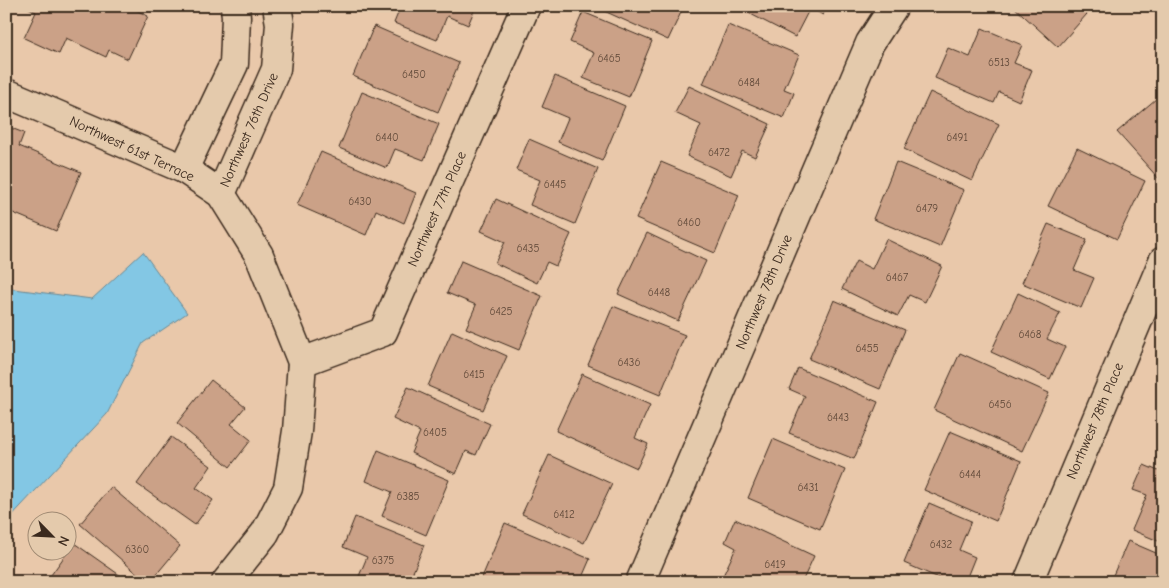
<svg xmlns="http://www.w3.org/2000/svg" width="1169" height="588" font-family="'Comic Neue',sans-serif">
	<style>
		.water { fill: #83c7e4; stroke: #668895 }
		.building { fill: #cba187; stroke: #3b2a1e }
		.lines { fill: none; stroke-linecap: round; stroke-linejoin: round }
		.minor-casing { stroke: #3b2a1e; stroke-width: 31 }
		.minor { stroke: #e4caac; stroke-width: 28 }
		.labels { text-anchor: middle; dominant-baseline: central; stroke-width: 4; stroke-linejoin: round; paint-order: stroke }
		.number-label { font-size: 11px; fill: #5f4838 }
		.street-label { font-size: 14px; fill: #3b2a1e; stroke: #e4caac }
	</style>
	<rect width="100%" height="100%" fill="#e9c8aa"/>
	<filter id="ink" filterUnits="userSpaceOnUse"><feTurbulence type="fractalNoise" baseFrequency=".02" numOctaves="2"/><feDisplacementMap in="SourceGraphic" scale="10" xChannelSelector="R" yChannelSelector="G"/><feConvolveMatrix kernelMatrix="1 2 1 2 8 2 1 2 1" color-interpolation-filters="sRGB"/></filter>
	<g filter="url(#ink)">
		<!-- water -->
		<path class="water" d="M143,252L187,313L143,343L107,414L6,522V288L92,299Z"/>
		<!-- building -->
		<g class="building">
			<path d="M25,6H128L148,16L128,59L109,50L106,57L66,38L59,54L24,38L36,12Z"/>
			<path d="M401,6H476L468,25L447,16L437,40L394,23Z"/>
			<path d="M603,6H684L668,40L602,10Z"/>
			<path d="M735,6H827L823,15L810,8L795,37Z"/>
			<path d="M1013,6H1094L1058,47Z"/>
			<path d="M583,12L652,41L629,97L583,78L594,53L570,42Z"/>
			<path d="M728,25L799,55L784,89L794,93L784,118L703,84Z"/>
			<path d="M374,26L459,63L438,112L353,76Z"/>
			<path d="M982,28L1022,45L1014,63L1032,70L1019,101L999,92L994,103L935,78L948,48L970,57Z"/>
			<path d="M555,76L625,106L602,161L558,142L568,118L542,107Z"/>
			<path d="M689,86L770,124L755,157L742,151L731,176L687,156L701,125L675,113Z"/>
			<path d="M362,92L439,124L424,160L395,149L387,168L339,148Z"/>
			<path d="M930,92L999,124L972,181L904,149Z"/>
			<path d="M1163,93V176L1159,179L1117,132Z"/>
			<path d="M6,126L24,133L19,146L81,172L56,231L6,210Z"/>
			<path d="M529,139L598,169L575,224L530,205L540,180L516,170Z"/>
			<path d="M1077,148L1145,181L1117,239L1048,206Z"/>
			<path d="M321,152L416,193L404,223L376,210L366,235L297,205Z"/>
			<path d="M661,162L739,195L715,253L636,219Z"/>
			<path d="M896,162L964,190L940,247L873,219Z"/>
			<path d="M496,199L571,234L556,266L547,262L537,283L495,263L505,242L481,231Z"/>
			<path d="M1048,224L1087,240L1074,270L1094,278L1081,308L1022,283Z"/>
			<path d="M647,233L706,261L678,321L618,294Z"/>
			<path d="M886,239L942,266L925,302L909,295L898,316L842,289L856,261L872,269Z"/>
			<path d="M461,261L542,296L519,350L466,328L476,305L447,293Z"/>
			<path d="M1018,293L1060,313L1047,339L1065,347L1050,379L991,352Z"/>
			<path d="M834,300L905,330L880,389L809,359Z"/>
			<path d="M613,306L685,335L660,395L588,365Z"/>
			<path d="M452,331L507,356L483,410L428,386Z"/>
			<path d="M960,353L1049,393L1022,451L934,410Z"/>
			<path d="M798,368L878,402L854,459L789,433L805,396L789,389Z"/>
			<path d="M582,374L650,405L635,438L648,444L637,468L556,431Z"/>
			<path d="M211,380L245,407L231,424L251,440L230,467L177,423Z"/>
			<path d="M408,387L490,424L476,455L466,451L456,474L411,453L420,432L393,419Z"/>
			<path d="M950,431L1021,461L996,521L924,490Z"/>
			<path d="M171,437L211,466L196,488L213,500L195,525L137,484Z"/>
			<path d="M773,439L845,470L820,529L748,498Z"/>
			<path d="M1163,443V461L1156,458Z"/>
			<path d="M378,450L449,480L426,535L382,516L392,492L366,481Z"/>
			<path d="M549,455L612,484L584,543L522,514Z"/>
			<path d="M1144,465L1163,473V543L1132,530L1147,495L1133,490Z"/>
			<path d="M111,487L180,546L150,582H147L80,524Z"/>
			<path d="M929,503L971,521L959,550L975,557L965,582H948L904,563Z"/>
			<path d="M355,517L424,545L409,582L357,581L367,557L343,547Z"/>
			<path d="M735,519L814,556L802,582H720L736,548L725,542Z"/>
			<path d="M505,523L590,559L580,582H480Z"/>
			<path d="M1128,541L1163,556V582H1110Z"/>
			<path d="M74,543L121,576L117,582H46Z"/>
			<path d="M319,576L333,582H316Z"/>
		</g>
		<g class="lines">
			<!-- minor casing -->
			<g class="minor-casing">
				<g id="minor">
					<path d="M6,93L184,169L221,194L259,255L302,362L297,431L288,488L265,533L226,582"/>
					<path d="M184,169L234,64L236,17L235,6"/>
					<path d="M221,194L276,69L280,24L277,6"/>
					<path d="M302,362L383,332L526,6"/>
					<path d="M640,582L870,43L894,6"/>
					<path d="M1028,582L1163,261"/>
				</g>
			</g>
			<!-- minor -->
			<use href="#minor" class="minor"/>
		</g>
	</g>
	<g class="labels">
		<!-- number labels -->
		<g class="number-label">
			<text x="609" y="58">6465</text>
			<text x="999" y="62">6513</text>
			<text x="414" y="74">6450</text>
			<text x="749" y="82">6484</text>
			<text x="387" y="137">6440</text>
			<text x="957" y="137">6491</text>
			<text x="719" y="152">6472</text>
			<text x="555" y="184">6445</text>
			<text x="360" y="201">6430</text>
			<text x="927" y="208">6479</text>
			<text x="689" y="222">6460</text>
			<text x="528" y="248">6435</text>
			<text x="897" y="277">6467</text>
			<text x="659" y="292">6448</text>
			<text x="501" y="311">6425</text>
			<text x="1030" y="334">6468</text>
			<text x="867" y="348">6455</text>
			<text x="629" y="362">6436</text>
			<text x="474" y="374">6415</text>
			<text x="1000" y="404">6456</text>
			<text x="838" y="417">6443</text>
			<text x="435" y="432">6405</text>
			<text x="970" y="474">6444</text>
			<text x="808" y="487">6431</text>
			<text x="408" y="496">6385</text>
			<text x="564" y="514">6412</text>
			<text x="941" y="544">6432</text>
			<text x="137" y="549">6360</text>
			<text x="383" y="560">6375</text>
			<text x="775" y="564">6419</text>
		</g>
		<!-- street labels -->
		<g class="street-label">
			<text transform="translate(249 130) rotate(-66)">Northwest 76th Drive</text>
			<text transform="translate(132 149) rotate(25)">Northwest 61st Terrace</text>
			<text transform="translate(437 209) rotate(-66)">Northwest 77th Place</text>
			<text transform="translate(764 292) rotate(-67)">Northwest 78th Drive</text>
			<text transform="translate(1095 421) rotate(-67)">Northwest 78th Place</text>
		</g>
	</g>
	<!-- margin -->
	<rect width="1169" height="588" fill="none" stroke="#e4caac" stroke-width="25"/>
	<rect x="12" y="12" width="1144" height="563" fill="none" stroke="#3b2a1e" stroke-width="2" filter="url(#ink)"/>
	<!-- north arrow -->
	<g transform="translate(52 536) rotate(114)"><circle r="24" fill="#e4caac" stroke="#a08a73"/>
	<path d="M0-4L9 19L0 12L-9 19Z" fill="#3b2a1e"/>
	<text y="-8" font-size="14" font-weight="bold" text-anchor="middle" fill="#3b2a1e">N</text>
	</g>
</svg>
